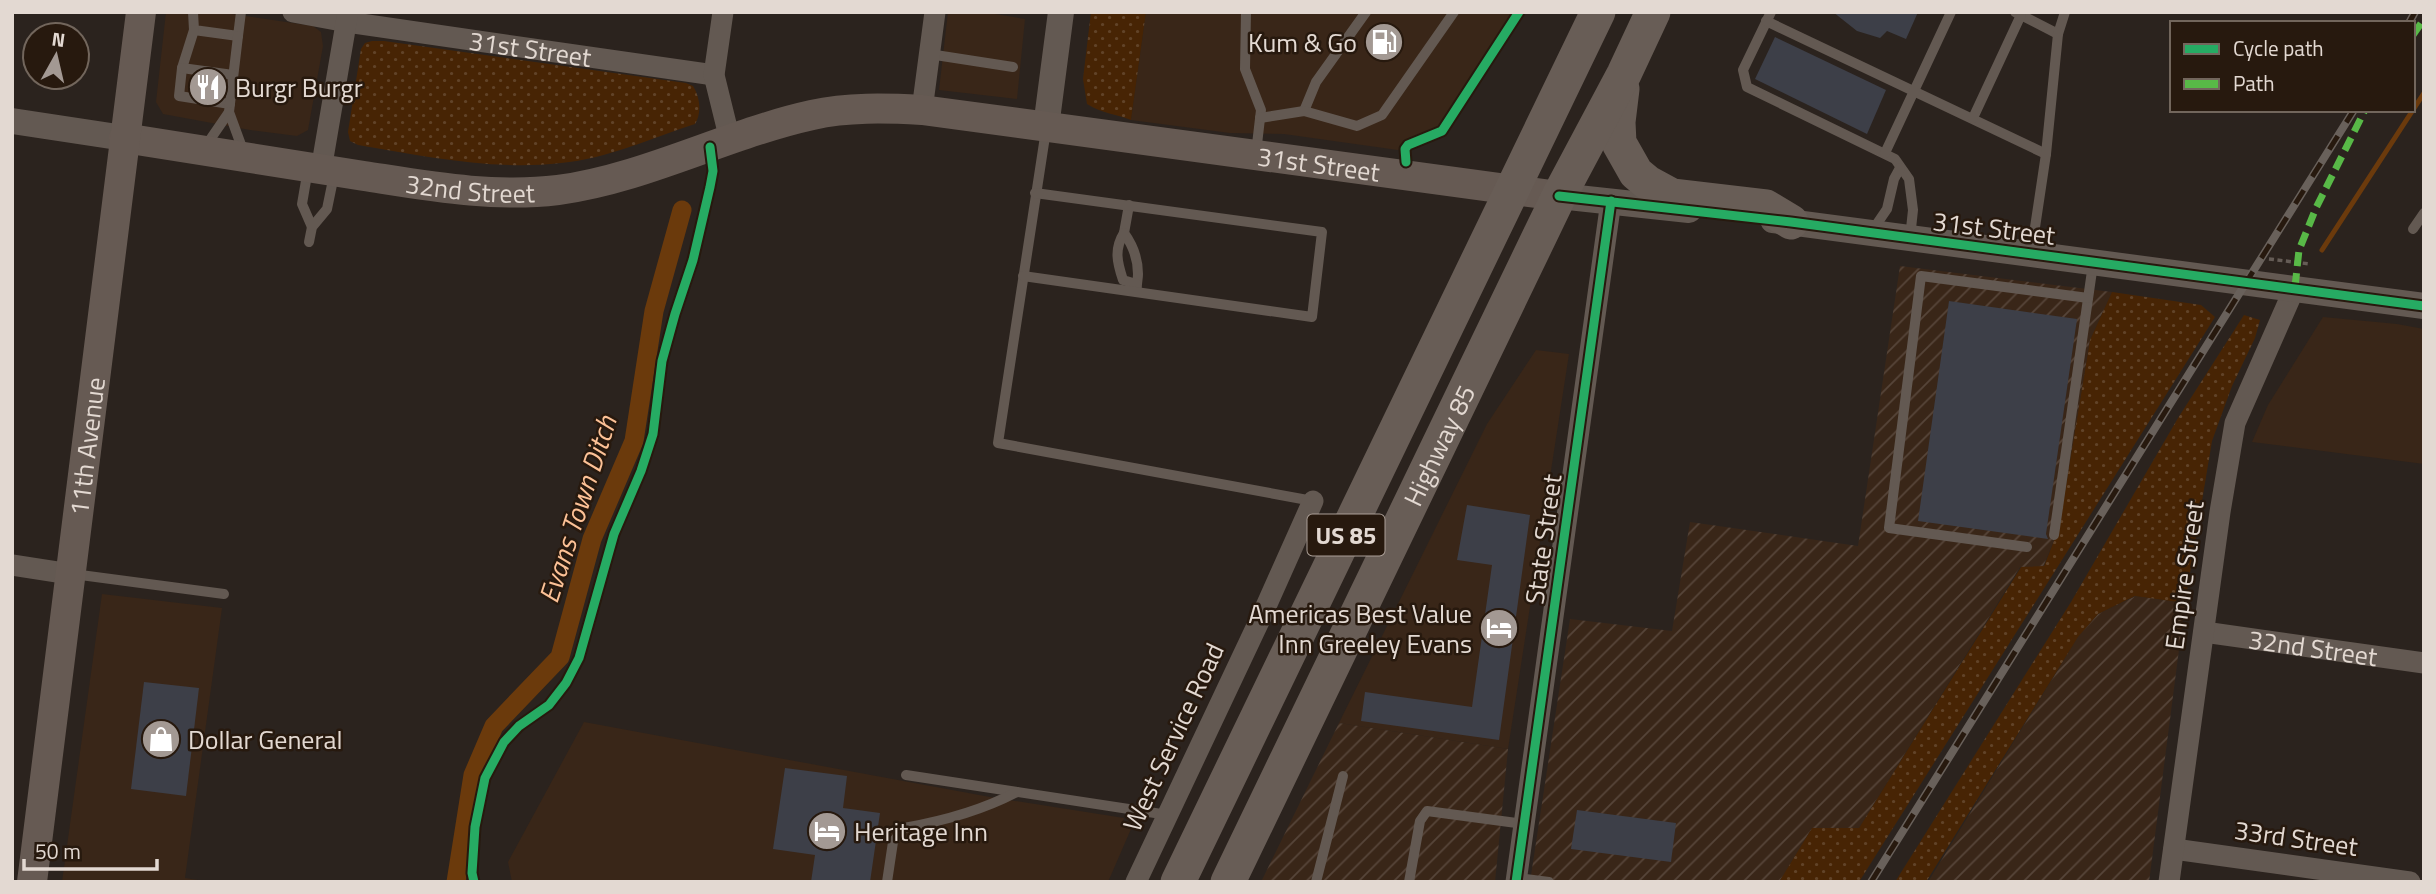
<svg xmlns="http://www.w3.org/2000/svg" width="2436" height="894" font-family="'Titillium Web',sans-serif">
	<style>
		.built { fill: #392618 }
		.industrial { fill: url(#industrial-furrows) }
		.grass { fill: url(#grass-dots) }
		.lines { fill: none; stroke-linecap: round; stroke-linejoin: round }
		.stream { stroke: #6b3a0c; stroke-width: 5 }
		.canal { stroke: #6b3a0c; stroke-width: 19 }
		.building { fill: #3d3f48 }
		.path { stroke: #655c56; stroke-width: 3.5; stroke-dasharray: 5 3.5; stroke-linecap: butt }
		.service { stroke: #635952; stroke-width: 10 }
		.minor { stroke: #635952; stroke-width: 21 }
		.tertiary { stroke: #635952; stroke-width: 26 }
		.secondary { stroke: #665a53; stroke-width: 30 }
		.trunk { stroke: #685d56; stroke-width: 35 }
		.rail-casing { stroke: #69615b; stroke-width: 8 }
		.rail { stroke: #27190e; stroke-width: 5; stroke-dasharray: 16; stroke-linecap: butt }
		.quiet { stroke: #58b947; stroke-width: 7; stroke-dasharray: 14 7; stroke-linecap: butt }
		.cycleway-casing { stroke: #27190e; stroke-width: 13 }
		.cycleway { stroke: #26ab63; stroke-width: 9 }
		.labels { text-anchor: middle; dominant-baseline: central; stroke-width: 5; stroke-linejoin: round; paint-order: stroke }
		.shield { fill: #27190e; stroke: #ab9f97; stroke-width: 2 }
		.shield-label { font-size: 24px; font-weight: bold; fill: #e3d9d2 }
		.poi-label { font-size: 26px; fill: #e3d9d2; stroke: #27190e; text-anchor: start }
		.street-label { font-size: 26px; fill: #e3d9d2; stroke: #27190e }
		.water-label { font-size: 28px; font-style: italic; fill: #fcc196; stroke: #27190e }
	</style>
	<defs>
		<pattern id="industrial-furrows" width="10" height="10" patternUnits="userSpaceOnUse" patternTransform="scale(1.75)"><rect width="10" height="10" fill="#392618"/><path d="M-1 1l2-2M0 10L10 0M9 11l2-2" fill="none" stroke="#564539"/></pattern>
		<pattern id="grass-dots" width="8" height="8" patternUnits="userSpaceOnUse" patternTransform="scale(1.75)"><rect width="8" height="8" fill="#472404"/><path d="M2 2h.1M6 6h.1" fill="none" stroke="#614328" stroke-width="1.8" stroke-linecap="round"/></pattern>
	</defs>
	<rect width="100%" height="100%" fill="#2b231e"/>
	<!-- built -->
	<g class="built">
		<path d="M166,12H218L313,26L321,32L323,46L308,130L297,136L250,130L163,114L156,102Z"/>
		<path d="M948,12H983L1025,19L1017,99L939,90Z"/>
		<path d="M1146,12H1512L1438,129L1398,150L1284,134L1230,133L1131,120Z"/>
		<path d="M2323,317L2397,324L2424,329V464L2252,442L2268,405Z"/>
		<path d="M1536,350L1569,354L1508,749L1339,723L1487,424Z"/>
		<path d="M102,594L222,608L185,878L210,882H62Z"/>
		<path d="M584,722L990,797L1124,818L1122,826L1131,829L1108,882H512L508,862Z"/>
	</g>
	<!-- industrial -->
	<g class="industrial">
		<path d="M1900,266L2112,292L2090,340L2059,528L2043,567H2020L1859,828H1812L1779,882H1530L1570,619L1672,631L1690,522L1858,546Z"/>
		<path d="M2136,596L2185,603L2149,882H1928L2078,637L2098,614Z"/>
		<path d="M1339,723L1508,749L1495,882H1261Z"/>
	</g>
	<!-- grass -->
	<g class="grass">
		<path d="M1091,12H1146L1131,120C1116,114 1101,113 1087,104L1083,79Z"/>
		<path d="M372,41H384L686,83L693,86C700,97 702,113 695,124C651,138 607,159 561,163C493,171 425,156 358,145L350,141L348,132L361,49L365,43Z"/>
		<path d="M2112,292L2201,305L2215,317L1859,882H1779L1812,828H1859L2021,567L2044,566L2059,528L2090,340Z"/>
		<path d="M2244,315L2260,320L2255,338L2232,386L2212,441L2185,603L2135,596L2098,614L2078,637L1926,882H1895L2071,602L2178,418Z"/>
	</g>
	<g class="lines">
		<!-- stream -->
		<path class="stream" d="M2322,250L2424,93"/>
		<!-- canal -->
		<path class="canal" d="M456,882L473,775L494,726L560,657L592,539L634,441L654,311L682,210"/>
	</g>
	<!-- building -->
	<g class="building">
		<path d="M1833,12H1918L1906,39L1887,31L1880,38L1857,31Z"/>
		<path d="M1775,37L1886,90L1867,134L1755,79Z"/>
		<path d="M1949,301L2077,319L2046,534L2048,539L1918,521Z"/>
		<path d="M1467,505L1530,515L1499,740L1361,721L1365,692L1472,707L1492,565L1457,560Z"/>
		<path d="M144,682L199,688L186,796L131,789Z"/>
		<path d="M785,768L847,776L843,808L880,813L870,882H811L815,855L773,849Z"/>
		<path d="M1577,810L1676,823L1671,862L1571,849Z"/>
	</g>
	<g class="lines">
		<!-- path -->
		<path class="path" d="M2269,259L2310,264"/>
		<!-- service -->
		<g class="service">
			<path d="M193,12L194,30L238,36L241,12"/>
			<path d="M1246,12L1245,69L1261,110L1256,153"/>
			<path d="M1771,12L1743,70L1747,87L1895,159L1909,179L1913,210L1910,238"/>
			<path d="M2015,12L2058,34"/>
			<path d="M1766,21L2046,154"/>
			<path d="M194,30L182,68L179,96L230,104"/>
			<path d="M238,36L229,112L244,153"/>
			<path d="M929,54L1013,67"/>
			<path d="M182,68L233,75"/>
			<path d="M1304,111L1316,82L1366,12"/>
			<path d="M1260,118L1304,111L1357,126L1382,115L1454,12"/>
			<path d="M1973,118L2021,15"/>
			<path d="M1046,130L998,443L1313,501"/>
			<path d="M205,147L229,112"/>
			<path d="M1885,153L1951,12"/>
			<path d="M308,169L302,204L312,227"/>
			<path d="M1129,205L1124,233C1132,244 1138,259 1138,274C1138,280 1136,285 1137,292"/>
			<path d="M2413,229L2424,213"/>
			<path d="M1872,231L1887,209L1894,179L1900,168"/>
			<path d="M1124,233C1114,249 1117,262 1123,280L1136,284"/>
			<path d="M309,242L312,227L327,209L334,175"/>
			<path d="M2031,254L2046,154L2058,34L2065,12"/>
			<path d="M1023,276L1312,317L1322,232L1035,193"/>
			<path d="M2054,535L2093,264"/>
			<path d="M2027,547L1889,528L1921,276L2088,298"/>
			<path d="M73,574L224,594"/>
			<path d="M906,775L1168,815"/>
			<path d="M1517,878L1549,882"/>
			<path d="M887,882L893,842L904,828C944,821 981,811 1017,792"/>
			<path d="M1316,882L1343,776"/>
			<path d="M1409,882L1420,821L1427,811L1524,824"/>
		</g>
		<!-- minor -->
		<g class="minor">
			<path id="s1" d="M293,12L347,22L714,75"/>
			<path d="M723,12L714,75L730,140"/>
			<path d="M922,110L935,12"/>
			<path d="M321,170L348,12"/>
			<path d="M12,565L70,574"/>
			<path id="s2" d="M2204,632L2424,663"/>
			<path d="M2174,849L2410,882"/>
			<path d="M1136,882L1263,613L1313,501"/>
			<path d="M1516,882L1611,201"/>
			<path d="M2169,882L2220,512L2235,423L2295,287"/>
		</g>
		<!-- tertiary -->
		<g class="tertiary">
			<path d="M12,121L124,138"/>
			<path d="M1046,127L1061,12"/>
			<path d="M1559,196L1689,210"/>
			<path d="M1773,220L2424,306"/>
		</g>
		<!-- secondary -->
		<g class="secondary">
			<path id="s3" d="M124,138C204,151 284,164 364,176C429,186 493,198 558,190C646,178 726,134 812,115C848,107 885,108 922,110L1559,196"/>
			<path id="s4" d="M32,882L141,12"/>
		</g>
		<!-- trunk -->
		<g class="trunk">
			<path d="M1622,89L1618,122L1619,143L1636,173L1648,183L1672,196L1766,207L1791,222"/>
			<path d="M1178,882L1598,12"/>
			<path id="s5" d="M1228,882L1559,196L1624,74L1653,12"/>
		</g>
		<!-- rail casing -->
		<g class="rail-casing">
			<g id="rail">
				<path d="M2409,23L2415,12"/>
				<path d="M1871,882L2354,110"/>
			</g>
		</g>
		<!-- rail -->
		<use href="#rail" class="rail"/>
		<!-- quiet -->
		<g class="quiet">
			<path d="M2413,35L2424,19"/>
			<path d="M2295,287L2299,250L2316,208L2365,110"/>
		</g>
		<!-- cycleway casing -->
		<g class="cycleway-casing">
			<g id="cycleway">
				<path d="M1406,162L1405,149L1408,145L1442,131L1519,12"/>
				<path d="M1559,196L1791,222L2424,306"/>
				<path d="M474,882L472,873L475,827L485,778L504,742L519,726L549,705L566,683L579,658L614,534L641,471L653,434L662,361L675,314L693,260L710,187L713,171L710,147"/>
				<path d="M1516,882L1611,201"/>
			</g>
		</g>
		<!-- cycleway -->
		<use href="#cycleway" class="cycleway"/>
	</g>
	<!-- icons -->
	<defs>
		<g id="fuel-disc" transform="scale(2.0125)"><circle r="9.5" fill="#a39993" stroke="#27190e"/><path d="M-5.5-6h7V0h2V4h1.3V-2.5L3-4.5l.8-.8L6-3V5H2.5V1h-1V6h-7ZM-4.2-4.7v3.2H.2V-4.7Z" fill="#fff"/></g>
		<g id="restaurant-disc" transform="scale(2.0125)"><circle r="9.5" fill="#a39993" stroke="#27190e"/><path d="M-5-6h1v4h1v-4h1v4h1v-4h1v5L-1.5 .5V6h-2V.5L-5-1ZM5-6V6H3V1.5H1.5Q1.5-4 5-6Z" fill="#fff"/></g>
		<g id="hotel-disc" transform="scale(2.0125)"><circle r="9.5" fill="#a39993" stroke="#27190e"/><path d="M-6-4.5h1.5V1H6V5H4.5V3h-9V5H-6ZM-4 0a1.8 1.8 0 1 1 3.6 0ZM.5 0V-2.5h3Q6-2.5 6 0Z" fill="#fff"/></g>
		<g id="shop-disc" transform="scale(2.0125)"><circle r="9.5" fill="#a39993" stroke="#27190e"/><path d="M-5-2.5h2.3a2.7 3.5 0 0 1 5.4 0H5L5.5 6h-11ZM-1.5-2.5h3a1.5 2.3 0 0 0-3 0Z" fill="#fff"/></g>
	</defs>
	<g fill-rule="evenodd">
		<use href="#fuel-disc" x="1384" y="42"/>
		<use href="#restaurant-disc" x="208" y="87"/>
		<use href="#hotel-disc" x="1499" y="628"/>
		<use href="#shop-disc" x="161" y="739"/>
		<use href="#hotel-disc" x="827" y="831"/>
	</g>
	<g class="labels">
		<!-- shield labels -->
		<rect class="shield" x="1307.5" y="514.5" width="77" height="41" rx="5"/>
		<g class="shield-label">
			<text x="1346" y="535">US 85</text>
		</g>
		<!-- poi labels -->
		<g class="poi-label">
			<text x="1357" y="42" text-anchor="end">Kum &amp; Go</text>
			<text x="235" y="87">Burgr Burgr</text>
			<text x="1472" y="613" text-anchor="end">Americas Best Value<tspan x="1472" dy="30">Inn Greeley Evans</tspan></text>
			<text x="188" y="739">Dollar General</text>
			<text x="854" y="831">Heritage Inn</text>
		</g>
		<!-- street labels -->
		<g class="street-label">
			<text stroke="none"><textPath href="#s1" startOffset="240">31st Street</textPath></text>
			<text stroke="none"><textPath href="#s3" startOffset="1214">31st Street</textPath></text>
			<text stroke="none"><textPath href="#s3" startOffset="350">32nd Street</textPath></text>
			<text transform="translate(1994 228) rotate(7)">31st Street</text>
			<text stroke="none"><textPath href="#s5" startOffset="485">Highway 85</textPath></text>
			<text stroke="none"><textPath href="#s4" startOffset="439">11th Avenue</textPath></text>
			<text transform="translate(1543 539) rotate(-82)">State Street</text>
			<text transform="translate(2184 575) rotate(-82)">Empire Street</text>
			<text stroke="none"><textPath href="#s2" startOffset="110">32nd Street</textPath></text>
			<text transform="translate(1173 737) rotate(-65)">West Service Road</text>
			<text transform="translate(2296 838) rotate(8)">33rd Street</text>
		</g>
		<!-- water labels -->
		<g class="water-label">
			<text transform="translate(577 509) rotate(-72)">Evans Town Ditch</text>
		</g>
	</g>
	<!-- border -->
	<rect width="2436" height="894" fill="none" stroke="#e3d9d2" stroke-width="28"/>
	<!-- legend -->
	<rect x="2170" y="21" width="245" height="91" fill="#27190e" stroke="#72665c" stroke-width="2"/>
	<rect x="2184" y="44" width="35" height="10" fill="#26ab63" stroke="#72665c" stroke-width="2"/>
	<text x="2233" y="56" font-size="21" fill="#e3d9d2">Cycle path</text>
	<rect x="2184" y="79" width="35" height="10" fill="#58b947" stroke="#72665c" stroke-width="2"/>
	<text x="2233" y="91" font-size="21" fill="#e3d9d2">Path</text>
	<!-- north arrow -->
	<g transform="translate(56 56) rotate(8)"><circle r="33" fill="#27190e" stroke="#72665c" stroke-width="2"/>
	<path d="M0-5L12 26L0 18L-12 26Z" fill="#a39993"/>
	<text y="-10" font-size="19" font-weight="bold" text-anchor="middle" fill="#e3d9d2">N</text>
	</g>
	<!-- scale -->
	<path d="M24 859v10h133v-10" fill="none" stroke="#e3d9d2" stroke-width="3.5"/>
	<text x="35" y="859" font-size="21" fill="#e3d9d2" stroke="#27190e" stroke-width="5" paint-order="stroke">50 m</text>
</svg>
